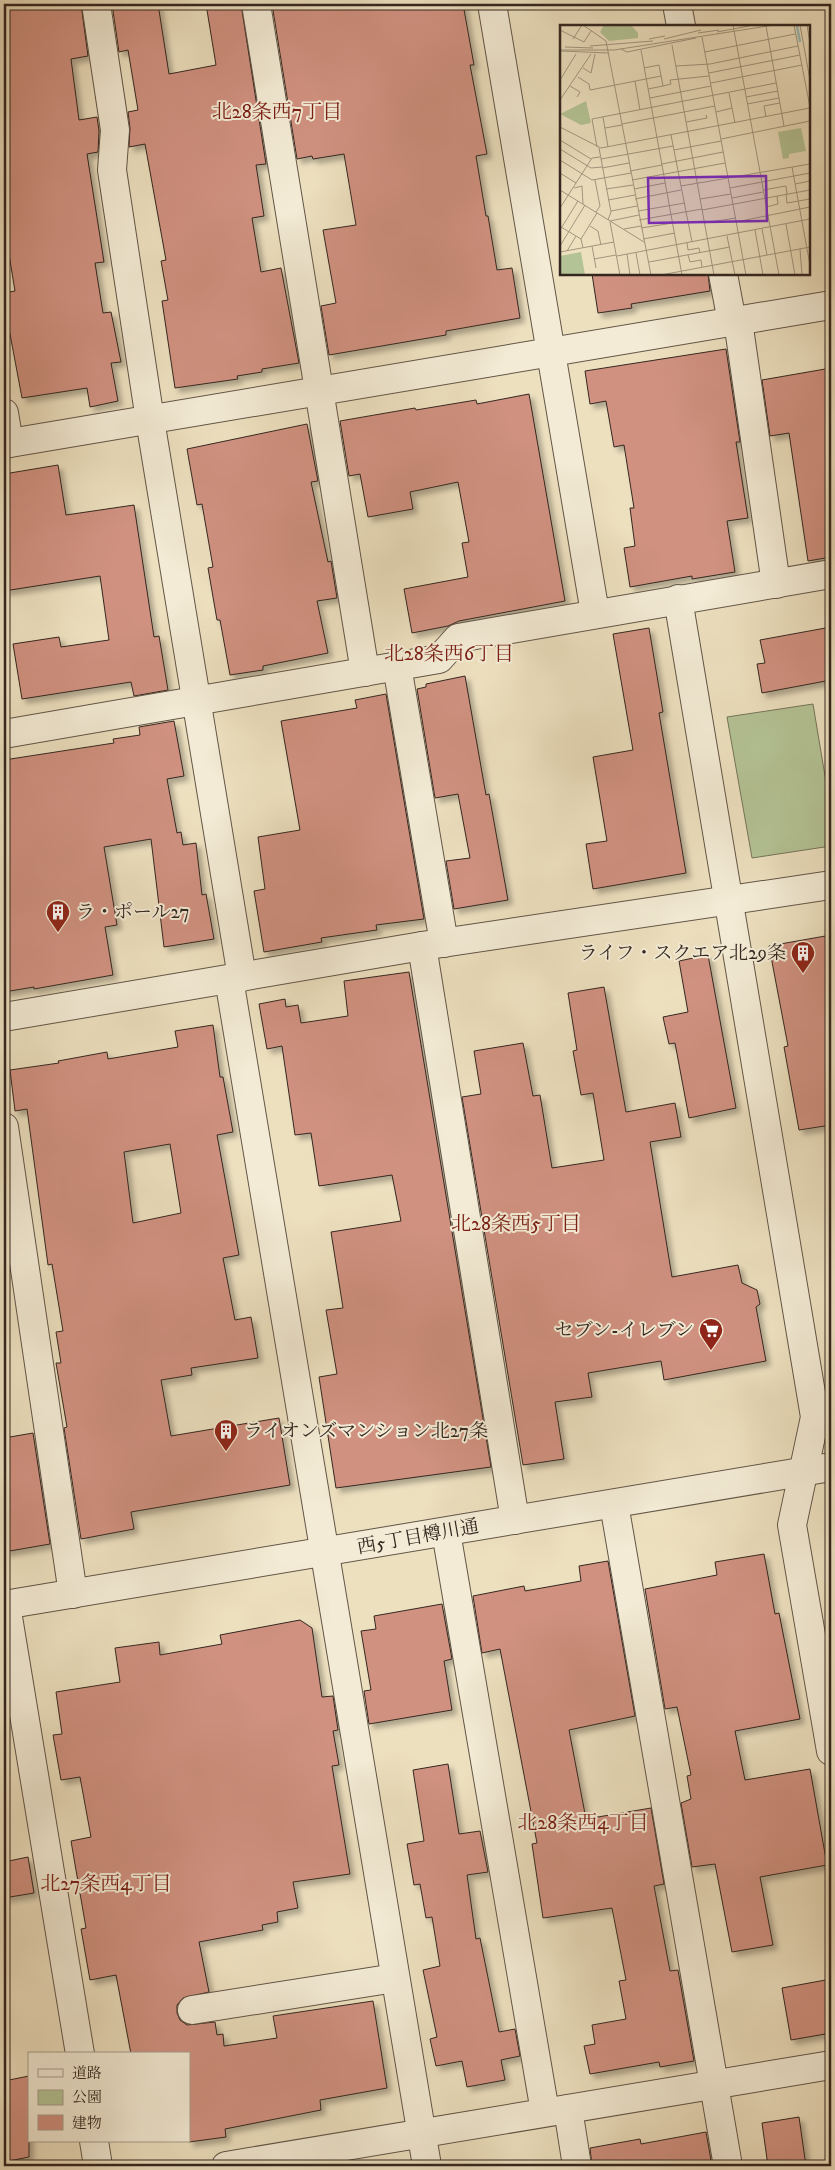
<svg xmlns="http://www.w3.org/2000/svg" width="835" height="2170" font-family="'IM FELL DW Pica','Noto Serif JP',serif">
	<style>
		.green { fill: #b4c395; stroke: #74755a }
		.building { fill: #d09180; stroke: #342720; fill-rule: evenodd; filter: url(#shadow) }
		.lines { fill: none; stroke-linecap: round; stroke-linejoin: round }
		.minor-casing { stroke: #625548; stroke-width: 30 }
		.minor { stroke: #f3ebd5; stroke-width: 28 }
		.labels { text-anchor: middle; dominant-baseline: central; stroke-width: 4; stroke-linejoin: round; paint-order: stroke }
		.poi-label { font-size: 19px; fill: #342720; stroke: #f3ebd5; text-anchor: start }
		.street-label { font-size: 19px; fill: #342720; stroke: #f3ebd5 }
		.neighbourhood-label { font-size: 20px; fill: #7a1f14; stroke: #f3ebd5 }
		.inset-river { fill: none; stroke: #9abcb7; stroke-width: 2.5 }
		.inset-road { fill: none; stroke: #a3967f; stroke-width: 1 }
		.view { fill: #7b2cbf; fill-opacity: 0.15; stroke: #7b2cbf; stroke-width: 2.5 }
		.inset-edge { fill: none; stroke: #342720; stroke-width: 2.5 }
	</style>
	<defs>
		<filter id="shadow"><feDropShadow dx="4.5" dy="4.5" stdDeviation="2.5" flood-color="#0004"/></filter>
	</defs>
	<rect width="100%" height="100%" fill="#ede0bf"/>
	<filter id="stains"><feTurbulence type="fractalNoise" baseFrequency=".004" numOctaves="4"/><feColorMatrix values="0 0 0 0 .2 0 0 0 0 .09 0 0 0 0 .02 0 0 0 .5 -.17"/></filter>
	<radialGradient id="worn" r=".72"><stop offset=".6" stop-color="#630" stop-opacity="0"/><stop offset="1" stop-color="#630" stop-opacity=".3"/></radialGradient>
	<!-- green -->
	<path class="green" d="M813,704L831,812V846L752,858L727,717Z"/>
	<!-- building -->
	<g class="building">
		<path d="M4,4H81L88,56L71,59L79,120L97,117L99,131L98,152L87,154L104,262L95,263L103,313L111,312L121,362L111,363L118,401L90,407L87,388L22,398L4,302V293L15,291L4,224Z"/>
		<path d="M112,4H158L169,74L216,65L206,4H241L266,164L256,165L264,216L252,218L261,272L281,268L299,363L262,369V372L237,376L238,379L175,388L162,301L168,300L161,261L166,260L145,144L129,147L130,128L128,112L138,110L128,50L119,52Z"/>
		<path d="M272,4H463L474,65H470L487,154L476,156L486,216H488L497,270L512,268L520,318L446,331V335L329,355L321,306L336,303L323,230L356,225L344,154L313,159L312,156L297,159Z"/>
		<path d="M592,274H708L710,291L631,304L632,308L598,313Z"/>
		<path d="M726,349L740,442H736L748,518L727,521L735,572L692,579V576L630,587L624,548L635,546L630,508H634L624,445L614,447L606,401L590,404L585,371Z"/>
		<path d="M831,368V557L808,561L789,433L770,436L762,380Z"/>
		<path d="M529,394L565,601L459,621L448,626L412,633L404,589L468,577L462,543L469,542L458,482L410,492L413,509L368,517L360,474L349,476L340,421L415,408L416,410L476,400L477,404Z"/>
		<path d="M307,424L318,481L311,482L328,562L331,561L337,598L317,601L328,653L263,666V670L230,675L220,620H217L208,568L213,567L202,504L197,505L187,449Z"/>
		<path d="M58,465L66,515L134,505L154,637L159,636L168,690L134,696L131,682L22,699L13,644L59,637L61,647L109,640L100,576L4,591V474Z"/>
		<path d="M831,627V680L762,693L757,664L765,663L760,640Z"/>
		<path d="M649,628L663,712L659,713L686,873L593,889L586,844L607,841L593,757L633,750L613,634Z"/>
		<path d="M465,676L486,795L489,794L508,900L454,909L446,861L470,858L458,794L435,798L417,689L426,687V684Z"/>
		<path d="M386,694L424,919L376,925L377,930L321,938L322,942L264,952L254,891L265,889L258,837L300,830L281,721L357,708L355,700Z"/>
		<path d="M174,721L184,776L167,779L177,833L181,832L183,845L196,843L202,895L206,894L214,939L164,947L151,839L104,847L117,925L105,927L113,975L34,989V987L4,992V760L114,743L113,739L140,735L139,727Z"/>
		<path d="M831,935V1125L799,1130L784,1047L788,1046L769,946Z"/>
		<path d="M708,955L736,1108L689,1118L675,1043L669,1044L663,1017L688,1012L679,961Z"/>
		<path d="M409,972L491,1467L336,1488L319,1377L337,1374L326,1310L343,1308L331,1232L401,1221L392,1175L319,1186L311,1133L295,1135L282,1046L267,1049L259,1004L285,999L286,1007L298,1005L301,1023L348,1016L344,981Z"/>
		<path d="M604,987L626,1112L675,1103L681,1137L650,1142L672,1277L738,1265L742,1283L757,1290L760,1304L756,1307L766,1361L664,1380L661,1361L588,1373L592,1397L555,1402L564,1459L523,1465L462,1097L481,1094L474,1051L523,1043L533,1096L540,1095L552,1168L604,1160L593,1093L581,1095L573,1051L577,1050L568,993Z"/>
		<path d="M213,1025L220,1077H223L233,1132L217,1135L239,1255L223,1258L235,1320L251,1317L258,1358L191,1368L192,1375L161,1380L171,1436L279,1418L290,1485L131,1512L134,1529L81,1539L64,1428L67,1427L56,1363H61L56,1332L63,1331L52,1264L48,1265L27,1109L15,1111L10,1070L59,1063L58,1061L107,1052L108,1059L178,1047L175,1031ZM170,1144L181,1213L133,1223L124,1152Z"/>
		<path d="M33,1433L50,1544L4,1552V1438Z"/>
		<path d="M764,1554L775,1614L779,1613L800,1719L735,1731L745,1780L810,1769L827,1865L760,1877L773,1945L732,1952L715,1864L692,1867L681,1803L691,1799L687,1776L691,1775L677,1707L665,1709L645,1589L717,1575L715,1562Z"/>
		<path d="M608,1561L635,1716L569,1730L586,1819L651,1808L664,1884L654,1886L670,1971L678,1970L694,2061L660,2067L659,2062L590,2074L584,2046L595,2044L592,2025L626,2019L619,1981L626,1980L612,1908L543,1918L532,1844L537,1843L500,1649L482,1653L473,1596L524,1586L525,1591L581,1581L579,1566Z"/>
		<path d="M442,1604L452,1659L444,1661L452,1710L369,1724L364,1691L371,1690L361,1631L376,1629L374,1616Z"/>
		<path d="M300,1620L312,1628L322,1697L333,1696L338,1730L333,1731L339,1765L332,1766L350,1874L293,1882L298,1908L277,1912L278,1922L262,1925L263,1930L199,1942L209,1992L183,1998L177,2005V2013L180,2020L187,2025L215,2022L217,2035L223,2034L224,2046L277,2038L273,2016L373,2001L387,2088L320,2100L321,2110L225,2129L226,2137L189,2142V2054H131L116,1975L90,1980L81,1929L86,1928L71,1841L91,1837L80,1777L61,1780L53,1735L62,1734L56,1692L120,1682L115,1648L159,1642L160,1655L222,1644L220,1635Z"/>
		<path d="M448,1764L459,1834L480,1831L488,1872L467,1875L476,1939L480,1938L499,2032L515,2029L520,2056L501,2060L505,2080L467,2087L462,2061L436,2066L430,2039L437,2037L423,1970L440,1966L432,1917L426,1918L420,1884L414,1885L407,1844L424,1841L413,1770Z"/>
		<path d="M28,1857L34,1893L4,1898V1862Z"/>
		<path d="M831,1979V2033L791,2040L782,1988Z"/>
		<path d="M29,2076V2157L4,2162V2081Z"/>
		<path d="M799,2117L806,2166H768L762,2123Z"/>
		<path d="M706,2132L712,2166H592L590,2148L640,2139L641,2144Z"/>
	</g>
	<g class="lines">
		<!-- minor casing -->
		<g class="minor-casing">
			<g id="minor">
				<path d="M96,4L115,130L112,170L150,420L242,977"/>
				<path d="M256,4L365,672"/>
				<path d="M492,4L595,613"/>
				<path d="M677,4L681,26"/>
				<path d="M723,274L732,322"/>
				<path d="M738,321L776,584"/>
				<path d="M4,413L9,443"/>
				<path d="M4,444L831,305"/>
				<path d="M678,599L815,1417L792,1525L831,1751"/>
				<path d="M397,666L444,943"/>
				<path d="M4,734L439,659L458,638L831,574"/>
				<path d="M422,946L515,1520"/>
				<path d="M229,979L427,2166"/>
				<path d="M4,1017L422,946L831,885"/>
				<path d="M4,1127L73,1594"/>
				<path d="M614,1504L728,2166"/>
				<path d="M446,1532L545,2112"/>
				<path d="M4,1605L831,1467"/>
				<path d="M6,1605L80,2054"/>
				<path d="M192,2010L395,1978"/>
				<path d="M568,2109L577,2166"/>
				<path d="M94,2141L98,2166"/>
				<path d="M226,2166L831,2065"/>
			</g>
		</g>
		<!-- minor -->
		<use href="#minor" class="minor"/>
	</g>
	<!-- icons -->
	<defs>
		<g id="building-pin" transform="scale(1.25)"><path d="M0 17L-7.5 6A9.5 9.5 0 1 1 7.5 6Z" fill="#8f2418" stroke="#f3ebd5"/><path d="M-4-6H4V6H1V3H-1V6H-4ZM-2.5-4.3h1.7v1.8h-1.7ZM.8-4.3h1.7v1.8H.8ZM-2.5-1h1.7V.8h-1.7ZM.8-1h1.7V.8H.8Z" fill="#fff"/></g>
		<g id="supermarket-pin" transform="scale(1.25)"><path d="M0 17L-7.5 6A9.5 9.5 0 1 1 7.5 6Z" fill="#8f2418" stroke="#f3ebd5"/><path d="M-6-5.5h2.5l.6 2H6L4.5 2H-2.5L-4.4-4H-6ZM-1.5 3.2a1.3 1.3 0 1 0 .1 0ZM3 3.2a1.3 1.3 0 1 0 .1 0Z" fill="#fff"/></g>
	</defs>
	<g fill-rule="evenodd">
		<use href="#building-pin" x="58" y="912"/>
		<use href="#building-pin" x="803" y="953"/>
		<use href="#supermarket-pin" x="711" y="1330"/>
		<use href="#building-pin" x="226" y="1431"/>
	</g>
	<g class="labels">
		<!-- poi labels -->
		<g class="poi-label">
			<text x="76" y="912">ラ・ポール27</text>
			<text x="786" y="953" text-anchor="end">ライフ・スクエア北29条</text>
			<text x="694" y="1330" text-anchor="end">セブン-イレブン</text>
			<text x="244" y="1431">ライオンズマンション北27条</text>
		</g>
		<!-- street labels -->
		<g class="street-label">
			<text transform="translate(418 1537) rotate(-10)">西5丁目樽川通</text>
		</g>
		<!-- neighbourhood labels -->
		<g class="neighbourhood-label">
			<text x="277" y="112">北28条西7丁目</text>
			<text x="449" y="654">北28条西6丁目</text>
			<text x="516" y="1224">北28条西5丁目</text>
			<text x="583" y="1823">北28条西4丁目</text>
			<text x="106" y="1884">北27条西4丁目</text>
		</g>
	</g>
	<!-- overview -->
	<g transform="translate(560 25)">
		<rect width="250" height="250" fill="#ede0bf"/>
		<path d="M44,0H71L78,8V13L49,16L40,7ZM26,76L31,98L21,100L0,89ZM241,103L246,126L229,129V133L223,134L218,107ZM21,227L25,250H0V231Z" fill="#b4c395"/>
		<path class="inset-river" d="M237,1L240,17"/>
		<path class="inset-road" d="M23,0L46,16L91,250M173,0L219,250M234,0L250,82M240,0L250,55M247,0L250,18M206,1L224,101M0,5L24,17L31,6M157,7L189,1M138,8L159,5M142,12L186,250M13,14L22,0M89,14L105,11M104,14L141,5M112,20L154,250M30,21L93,16M5,22L33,23M61,24L67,27L136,13M0,25H54L214,0M81,25L122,250M0,26L49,28M145,27L235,9M116,41L150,39L238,21M23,43L31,48L35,29M84,43L99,40L103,61L88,64M149,48L240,30M18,52L29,59L30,65L101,51M0,55L16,29M75,56L80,85M151,58L242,40M10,61L20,67L17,72M103,61L111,59L110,55L149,51M169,68L175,98M186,72L218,66M90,73L151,61M0,75L31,29M187,79L219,73M156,87L172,83M43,92L48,122M206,92L204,81L220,78M126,97L147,93L146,90M62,99L155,81M0,102L41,123L250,83M45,103L62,100M111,110L132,217M161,114L250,96M0,115L31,134M37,122L32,94L216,58M39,123L51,187L48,195M0,124L31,143L42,142M114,125L161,116M41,134L113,121M0,135L32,155L71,148M102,139L163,127M232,142L250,240M42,143L69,138M70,146L102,140M0,148L16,158M35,155L40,181L36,187M72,155L165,138M235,159L250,156M121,161L250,139M14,163L22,161L23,179M170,163L250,148M46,164L73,160M74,164L105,158M0,165L84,217M203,165L226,161L227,169M226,169L227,178L250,174M172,173L203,167M75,174L121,165M140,174L171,169M48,175L75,170M206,182L218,179L217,171M0,183L32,133L40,132M142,185L250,165M51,186L77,181M78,186L125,178M79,195L142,184M50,196L79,190M50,197L60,250M176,197L250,182M144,198L176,193M226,199L235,250M30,201L38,206L41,220M1,202L21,214L23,223M81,203L113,198M64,204L81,201M202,204L207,230M0,205L18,176M195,205L203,250M167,211L175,250M21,214L37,188M83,214L115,208M127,218L128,225L139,223L140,228M0,221L25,180M32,221L36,243M240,224L242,250M7,226L16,211M0,227L54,217M76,228L80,250M67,229L70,250M128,230L130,237L141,235L142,242M57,231L250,194M34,234L56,230M89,237L170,222M101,250L250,222"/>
		<path class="view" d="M206,151L207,196L89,198L88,153Z"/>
		<rect width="250" height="250" class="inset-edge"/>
	</g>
	<!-- margin -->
	<rect width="835" height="2170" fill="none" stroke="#ede0bf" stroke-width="20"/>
	<rect x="5" y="5" width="825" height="2160" fill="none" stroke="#342720" stroke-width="2.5"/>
	<rect x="10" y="10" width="815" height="2150" fill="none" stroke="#342720"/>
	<!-- legend -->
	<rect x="28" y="2052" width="162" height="90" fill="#f3ebd5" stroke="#a79d8d"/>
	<rect x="38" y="2069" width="25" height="8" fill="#f3ebd5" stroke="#a79d8d"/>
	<text x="72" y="2078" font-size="15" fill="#342720">道路</text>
	<rect x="38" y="2090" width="25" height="15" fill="#b4c395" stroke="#a79d8d"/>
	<text x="72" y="2102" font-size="15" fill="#342720">公園</text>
	<rect x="38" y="2115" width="25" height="15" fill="#d09180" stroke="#a79d8d"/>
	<text x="72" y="2128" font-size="15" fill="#342720">建物</text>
	<rect width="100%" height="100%" filter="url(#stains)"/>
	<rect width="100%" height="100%" fill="url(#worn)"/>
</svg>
